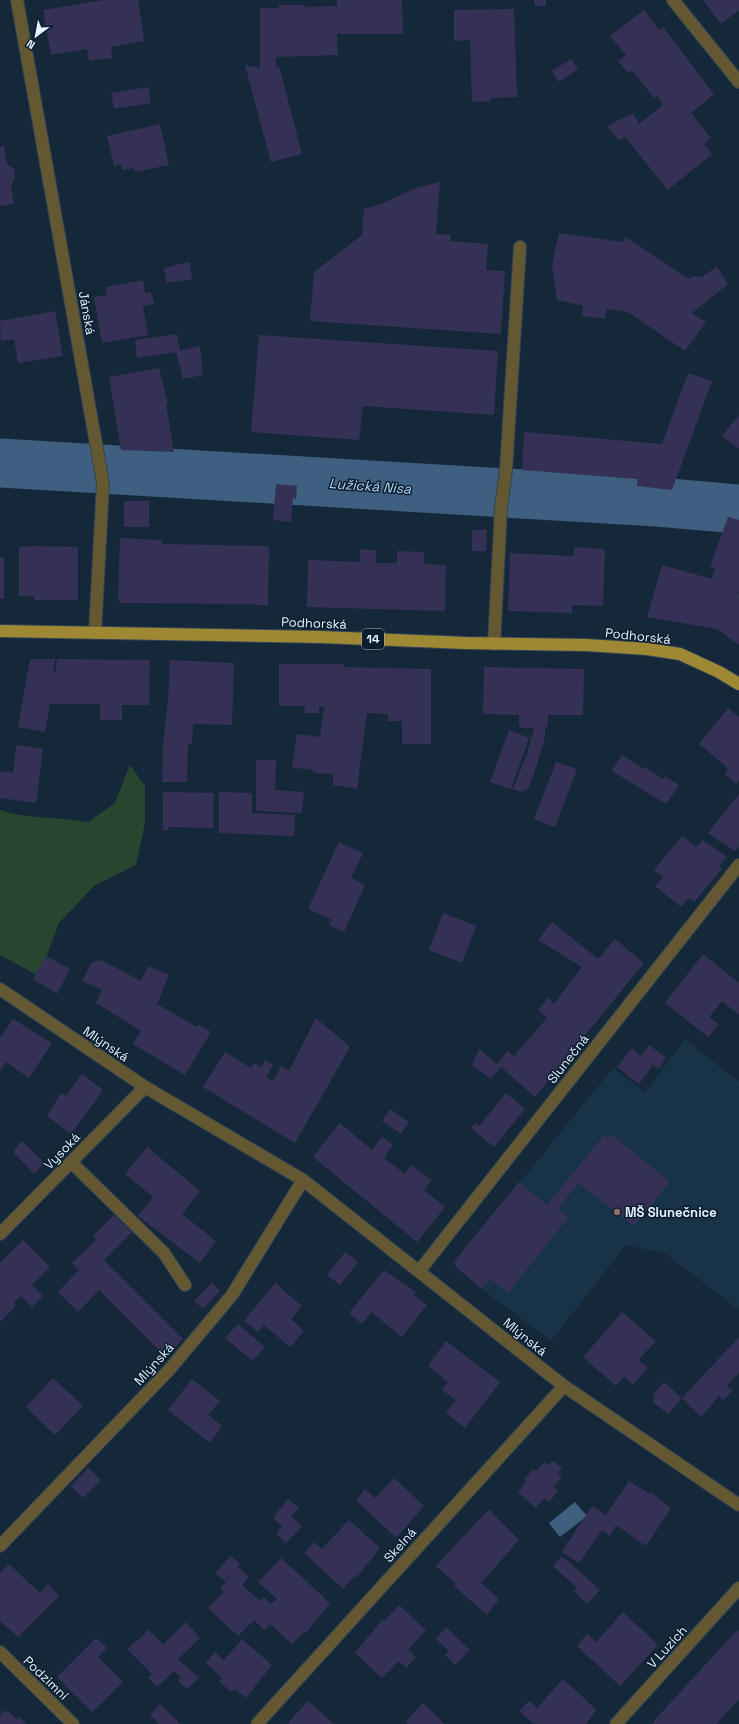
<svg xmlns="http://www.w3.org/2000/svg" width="739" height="1724" font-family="'Space Grotesk',sans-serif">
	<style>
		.built { fill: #183247 }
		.green { fill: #26462f }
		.water { fill: #3f5f80 }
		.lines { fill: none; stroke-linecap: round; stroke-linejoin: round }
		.river { stroke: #3f5f80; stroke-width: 49 }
		.building { fill: #353156 }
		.service-casing { stroke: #324455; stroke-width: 14 }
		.minor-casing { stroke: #324455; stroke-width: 14 }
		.primary-casing { stroke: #324455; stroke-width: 14 }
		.service { stroke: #635832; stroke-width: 12 }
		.minor { stroke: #635832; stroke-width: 12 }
		.primary { stroke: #9f8833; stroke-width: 12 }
		.education-dot { fill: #8d6e63; stroke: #0b1e2f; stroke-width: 1.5 }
		.labels { text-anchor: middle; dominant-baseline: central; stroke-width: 3; stroke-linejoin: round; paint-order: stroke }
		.shield { fill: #0b1e2f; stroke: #a4b2c0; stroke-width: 1 }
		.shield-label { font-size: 12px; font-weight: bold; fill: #e6f2fe }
		.street-label { font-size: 13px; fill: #e6f2fe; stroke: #0b1e2f }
		.poi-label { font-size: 13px; font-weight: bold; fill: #e6f2fe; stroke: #0b1e2f; text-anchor: start }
		.water-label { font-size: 14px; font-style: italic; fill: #b5d4f6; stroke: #0b1e2f }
	</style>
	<rect width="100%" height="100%" fill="#152839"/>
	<!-- built -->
	<path class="built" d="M685,1039L739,1082V1310L666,1254L626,1245L551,1341L482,1289L453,1264L613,1068L645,1092Z"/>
	<!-- green -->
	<path class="green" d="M130,765L145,786V823L136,865L94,886L59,923L39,976L0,955V810C28,819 59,817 88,822L115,803Z"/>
	<!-- water -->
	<path class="water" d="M575,1502L587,1516L560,1537L549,1523Z"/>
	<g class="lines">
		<!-- river -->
		<path class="river" d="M0,463L657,502L739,509"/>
	</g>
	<!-- building -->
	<g class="building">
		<path d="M103,0H138L144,41L111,47L112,58L89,61L87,49L51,55L43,10Z"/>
		<path d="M337,0H402L403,34H337L338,55L276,57V67L279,66L302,154L271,162L245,65L260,68V8H279V5H305V7L337,6Z"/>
		<path d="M534,0H546V6H535Z"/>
		<path d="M703,0H739V10L721,24Z"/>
		<path d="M514,9L517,97L491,98V101L472,102L470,40L454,41V10Z"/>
		<path d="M644,10L659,30L663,27L714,94L691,113L711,138L704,144L712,154L668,190L625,137L619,140L607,126L633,113L639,124L663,105L657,96L654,98L632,70L628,73L618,61L626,55L610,36Z"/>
		<path d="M571,59L578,69L559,82L552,71Z"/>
		<path d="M148,87L151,103L114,109L111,93Z"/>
		<path d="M160,124L169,165L135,172L134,168L123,170L121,165L114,166L107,136Z"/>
		<path d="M4,146L7,164L14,169L15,177L11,185L14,204L0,206V147Z"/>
		<path d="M440,182L436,234L451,235L450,241L488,244L486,270L505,271L501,334L310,321L314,272L362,235L364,209L381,204L416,188Z"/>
		<path d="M559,233L622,242L626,237L689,279L693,276L701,277L717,267L728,284L692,313L706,322L685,351L628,312L606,309L605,319L582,316L583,306L557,300L552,265Z"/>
		<path d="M189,262L192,279L167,283L164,268Z"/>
		<path d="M143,280L145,293L151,292L154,304L143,306L148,335L102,343L94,297L107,295L106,287Z"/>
		<path d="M55,311L63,356L18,363L14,339L1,341L0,321Z"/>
		<path d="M177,334L180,351L200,346L203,375L183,379L176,352L137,358L135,340Z"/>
		<path d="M259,335L498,351L494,415L363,406L359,440L251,432Z"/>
		<path d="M159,368L168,404H166L174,452L121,450L109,377Z"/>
		<path d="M688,373L712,381L672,490L637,486V479L522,470L524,432L662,444Z"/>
		<path d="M739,415V449L722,436Z"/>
		<path d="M276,484L297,486L296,499L293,498L291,522L273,520Z"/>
		<rect x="124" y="501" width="25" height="26"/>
		<path d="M728,517L739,520V593L728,585L739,594V645L717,629L647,617L662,565L712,579L715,568L710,567Z"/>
		<path d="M472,530H487L486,551H472Z"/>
		<path d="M120,538L162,540V544L269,546L268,606L252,604L121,603L118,600Z"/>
		<path d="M33,546L78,547V600H34V596H19V547Z"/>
		<path d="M574,547L605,549L603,606L572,605V613L508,611L510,553L574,556Z"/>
		<path d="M360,549L376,550V563H397V551L424,552V564L446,565L445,611L307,607L308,560L360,562Z"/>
		<rect x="0" y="557" width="4" height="42"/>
		<path d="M30,659H55L53,672L55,673L57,659L150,660L149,705H122V720H100V704H50L45,732L18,727Z"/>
		<path d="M170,660L234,663L232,725L193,724L192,744H188L187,782H162L163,744L168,701Z"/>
		<path d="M279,664H344V667L431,669V744H402V721H388V714L367,713L357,789L333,785V774L315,773L310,769L292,768L297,734L320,737L324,707H319V713H304L305,706H279Z"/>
		<path d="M484,667L584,669L583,715H548V725L545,728V737L534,774L528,789L522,792L513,789L527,754L534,728H521L519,724V715L483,714Z"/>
		<path d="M728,708L739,717V780L736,784L725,774L728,768L699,744Z"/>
		<path d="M509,730L529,738L511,789L490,782Z"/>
		<path d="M18,745L43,749L36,803L0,798V771L13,773L16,746Z"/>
		<path d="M622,755L644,769L645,767L663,779L665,776L679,785L666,804L612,771Z"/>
		<path d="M256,760H276L275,790L304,792L302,813L256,811Z"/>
		<path d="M556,762L577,769L555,827L534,819Z"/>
		<path d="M163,792L214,793L213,828L169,827L168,831L163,830Z"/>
		<path d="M219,792L252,793V813L295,815L294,836L219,833Z"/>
		<path d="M739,794V846L735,851L708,833Z"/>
		<path d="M682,836L696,847L703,840L727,857L719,867L722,869L694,902L689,898L681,907L655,886L663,877L654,870Z"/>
		<path d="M339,842L363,853L351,878L365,885L344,932L329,925L332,920L308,909Z"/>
		<path d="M443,913L476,926L462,963L429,950Z"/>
		<path d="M552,922L598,959L615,939L644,963L535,1097L501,1067L491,1079L472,1065L479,1049L497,1064L508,1051L514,1056L547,1018L538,1010L549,997L554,1004L582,967L538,940Z"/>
		<path d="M703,954L739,983V1015L722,1001L709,1017L719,1024L708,1037L665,1003Z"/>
		<path d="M46,956L70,969L57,994L33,979Z"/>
		<path d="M101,960L141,981L148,966L169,975L157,1004L197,1027L199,1025L211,1032L185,1075L133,1044L141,1031L96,1003L102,990L82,981L91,963Z"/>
		<path d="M316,1018L350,1047L295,1143L203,1087L225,1052L251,1068L254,1063L261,1067L265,1060L273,1065L258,1091L266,1077L273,1081L281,1066L289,1071Z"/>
		<path d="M13,1019L52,1043L29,1078L6,1062L0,1072V1038Z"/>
		<path d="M649,1045L666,1058L658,1069L653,1065L639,1084L617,1067L632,1048L641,1056Z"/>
		<path d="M82,1074L103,1090L71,1134L47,1116L61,1093L66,1096Z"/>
		<path d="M506,1093L525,1109L494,1147L471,1128L476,1123L479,1126Z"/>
		<path d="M390,1109L409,1122L401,1134L382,1121Z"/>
		<path d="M340,1123L372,1150L382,1137L393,1145L384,1158L405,1174L411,1165L432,1180L424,1190L445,1207L417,1242L313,1157Z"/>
		<path d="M611,1134L670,1182L634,1226L578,1183L558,1209L568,1218L508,1293L490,1279L482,1289L456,1267L455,1260L519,1182L547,1205L604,1135L608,1138Z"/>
		<path d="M22,1141L44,1163L34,1174L13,1152Z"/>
		<path d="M147,1147L200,1191L182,1214L216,1241L200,1263L138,1216L153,1197L125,1174Z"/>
		<path d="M114,1215L132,1232L104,1260L183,1339L166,1357L99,1290L78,1312L58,1292L79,1270L72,1263L96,1240L93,1236Z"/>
		<path d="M23,1240L50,1267L32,1285L43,1296L32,1307L21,1296L14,1303L16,1306L0,1322V1263Z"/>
		<path d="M345,1252L358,1262L340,1285L327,1275Z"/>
		<path d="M384,1270L416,1292L414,1295L427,1305L402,1337L371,1312L362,1324L349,1313Z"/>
		<path d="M212,1283L220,1291L203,1309L194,1301Z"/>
		<path d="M275,1283L302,1306L291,1319L304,1331L290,1347L264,1325L258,1332L244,1321Z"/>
		<path d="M622,1312L656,1341L638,1360L648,1368L633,1385L624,1377L616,1386L583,1357Z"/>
		<path d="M238,1324L265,1347L253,1361L225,1338Z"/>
		<path d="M739,1337V1373L727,1386L733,1391L723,1400L719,1396L701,1417L682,1398Z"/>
		<path d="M446,1341L500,1382L465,1428L446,1413L456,1400L442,1390L448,1382L428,1366Z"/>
		<path d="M53,1378L83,1406L55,1435L26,1407Z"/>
		<path d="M192,1379L220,1401L208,1415L222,1426L210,1443L168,1410Z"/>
		<path d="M664,1382L682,1398L668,1414L653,1402L654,1393Z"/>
		<path d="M553,1461L562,1468L558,1473L562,1477L554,1487L558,1491L549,1502L545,1498L536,1508L518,1492L526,1482L524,1480L533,1469L536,1471L544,1462L549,1465Z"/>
		<path d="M88,1468L101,1480L83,1498L71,1486Z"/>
		<path d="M394,1478L424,1506L396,1538L356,1500L365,1489L375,1498Z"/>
		<path d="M629,1481L648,1493H652L671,1508L646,1546L616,1525L610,1536L602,1530L579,1563L562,1552L592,1506L606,1515Z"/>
		<path d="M288,1499L299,1508L291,1516L302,1526L286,1543L276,1534L282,1526L273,1518Z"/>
		<path d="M489,1509L519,1540L481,1583L499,1599L487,1615L454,1586L456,1584L436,1566Z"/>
		<path d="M349,1520L380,1548L357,1577L355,1576L343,1589L304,1553L314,1542L322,1549Z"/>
		<path d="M231,1556L240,1564L238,1567L249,1577L242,1585L260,1601L263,1597L271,1604L277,1599L258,1582L281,1558L330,1603L306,1633L304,1632L292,1644L270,1624L264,1630L254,1620L238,1636L208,1608L224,1592L220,1588L233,1574L225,1581L215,1573Z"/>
		<path d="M562,1556L600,1590L587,1604L574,1592L577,1588L553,1566Z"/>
		<path d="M9,1564L40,1593L48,1584L59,1596L18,1637L0,1621V1573Z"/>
		<path d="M399,1605L426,1630L408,1650L416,1657L406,1668L399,1661L382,1678L355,1653L383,1619L384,1621Z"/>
		<path d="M623,1612L658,1645L620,1686L577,1646L587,1634L596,1642Z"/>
		<path d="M186,1622L200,1638L178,1659L199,1678L187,1689L178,1681L181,1677L174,1671L157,1687L148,1677L152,1674L127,1649L149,1630L163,1645Z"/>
		<path d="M446,1627L470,1650L455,1665L445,1655L449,1651L436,1639Z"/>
		<path d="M737,1630L739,1632V1699L716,1724H651Z"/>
		<path d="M96,1638L107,1648L98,1657L123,1682L92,1712L57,1677Z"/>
		<path d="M242,1639L272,1665L246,1698L235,1689L231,1692L219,1681L222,1678L206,1663L215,1652L224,1660Z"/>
		<path d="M563,1679L597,1710L585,1724H534L519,1711L529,1701L537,1708Z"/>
		<path d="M308,1701L334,1724H287Z"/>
		<path d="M423,1703L445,1724H409L406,1721Z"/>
		<path d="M160,1704L181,1724H158L159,1723L150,1715Z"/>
		<path d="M4,1711L9,1712L17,1719L19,1717L27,1724H0V1715Z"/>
	</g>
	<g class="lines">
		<!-- service casing -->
		<g class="service-casing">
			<path id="service" d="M71,1162L164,1253L185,1285"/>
		</g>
		<!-- minor casing -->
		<g class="minor-casing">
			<g id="minor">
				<path d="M17,0L103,483L95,633"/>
				<path d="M673,0L739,82"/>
				<path d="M494,644L501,508L506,470L520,247"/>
				<path d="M0,989L145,1087L303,1180L564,1386L739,1505"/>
				<path d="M0,1234L145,1087"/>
				<path d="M420,1270L739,865"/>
				<path d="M0,1546L169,1370L232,1295L303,1180"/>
				<path d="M0,1652L73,1724"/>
				<path d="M257,1724L564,1386"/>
				<path d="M616,1724L739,1588"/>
			</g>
		</g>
		<!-- primary casing -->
		<g class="primary-casing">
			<path id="primary" d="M0,631L321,637L466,643L586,645L647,649L680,654L719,672L739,684"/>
		</g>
		<!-- service -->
		<use href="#service" class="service"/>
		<!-- minor -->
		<use href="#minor" class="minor"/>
		<!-- primary -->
		<use href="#primary" class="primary"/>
	</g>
	<!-- markers -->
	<circle class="education-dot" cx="617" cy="1212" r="4"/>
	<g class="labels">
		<!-- shield labels -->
		<rect class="shield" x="362" y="629" width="22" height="20" rx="3"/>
		<g class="shield-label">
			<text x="373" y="639">14</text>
		</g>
		<!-- street labels -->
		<g class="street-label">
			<text transform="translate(87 313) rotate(80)">Jánská</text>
			<text transform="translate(314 623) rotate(2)">Podhorská</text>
			<text transform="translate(638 636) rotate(6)">Podhorská</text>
			<text transform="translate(106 1044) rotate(34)">Mlýnská</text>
			<text transform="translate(568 1059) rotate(-52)">Slunečná</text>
			<text transform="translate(62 1151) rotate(-46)">Vysoká</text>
			<text transform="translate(525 1337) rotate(39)">Mlýnská</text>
			<text transform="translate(154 1364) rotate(-48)">Mlýnská</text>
			<text transform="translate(400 1545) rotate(-48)">Skelná</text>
			<text transform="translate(667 1647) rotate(-48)">V Luzích</text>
			<text transform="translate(46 1678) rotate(44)">Podzimní</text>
		</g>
		<!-- poi labels -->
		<g class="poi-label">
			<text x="625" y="1212">MŠ Slunečnice</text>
		</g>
		<!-- water labels -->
		<g class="water-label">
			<text transform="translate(370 486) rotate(4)">Lužická Nisa</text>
		</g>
	</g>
	<!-- north arrow -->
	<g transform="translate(36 36) rotate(212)" stroke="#0b1e2f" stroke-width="3" paint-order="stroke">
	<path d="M0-3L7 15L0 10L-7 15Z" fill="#e6f2fe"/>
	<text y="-6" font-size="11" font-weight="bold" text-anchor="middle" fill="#e6f2fe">N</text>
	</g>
</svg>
